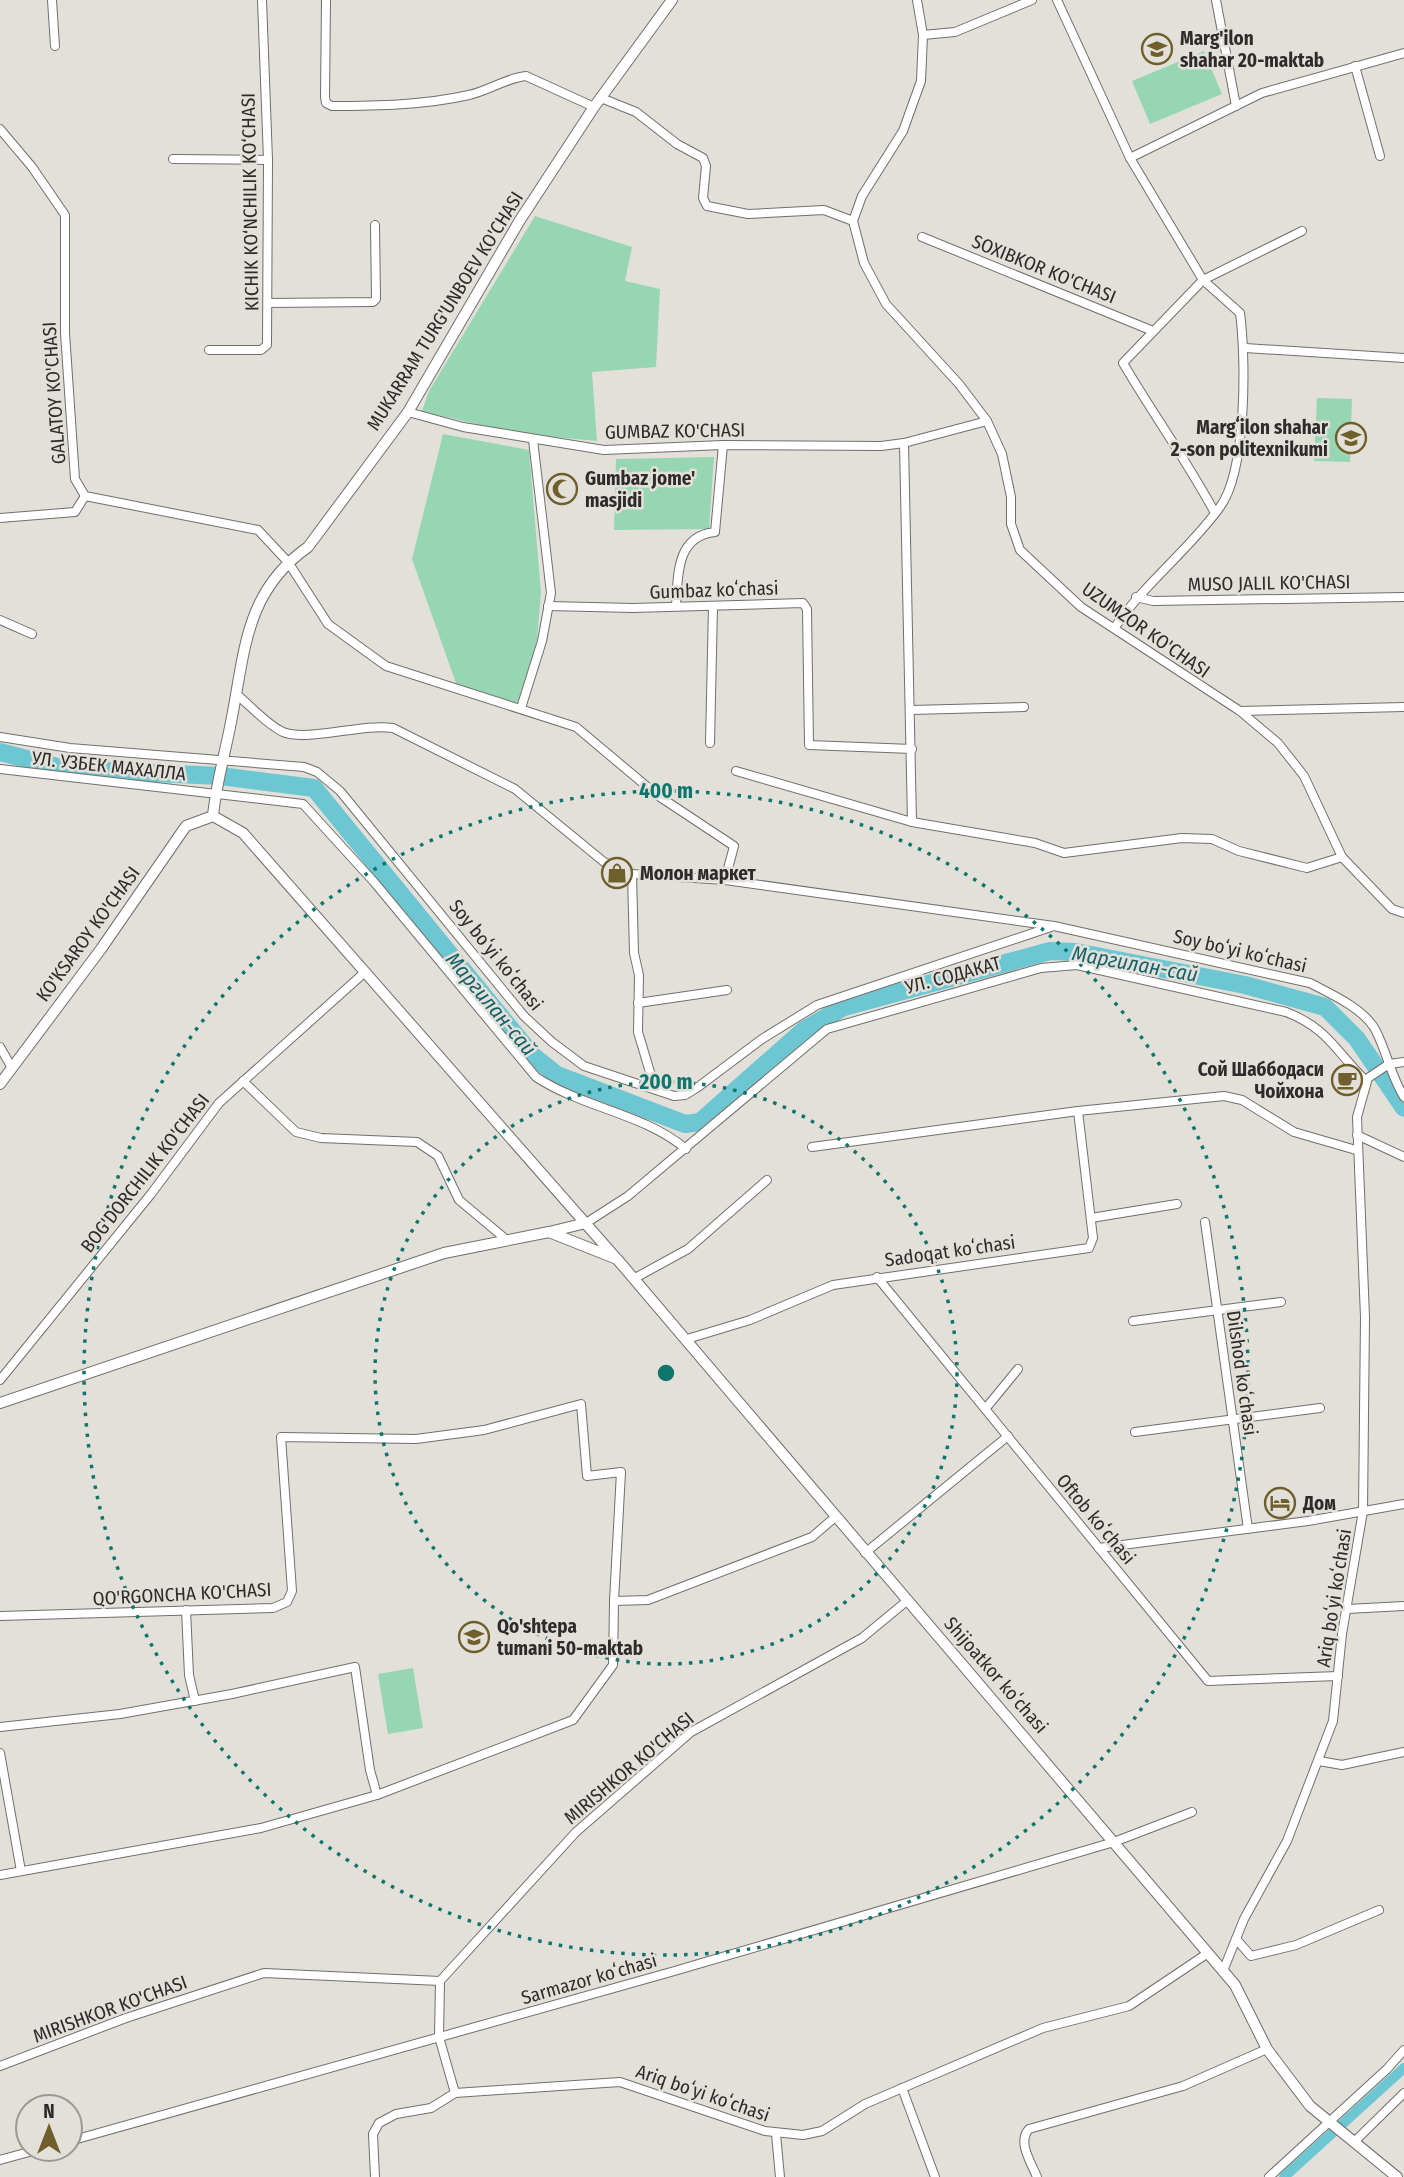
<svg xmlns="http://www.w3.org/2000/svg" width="1404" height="2177" font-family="'Fira Sans Condensed',sans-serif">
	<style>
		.green { fill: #97d6b3 }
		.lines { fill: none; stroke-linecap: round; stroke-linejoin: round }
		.canal { stroke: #6dc7d2; stroke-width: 10 }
		.river { stroke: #6dc7d2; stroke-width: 18 }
		.street-casing { stroke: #726f6b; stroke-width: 10 }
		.secondary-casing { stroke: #726f6b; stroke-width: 12 }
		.street { stroke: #fff; stroke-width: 8 }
		.secondary { stroke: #fff; stroke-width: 10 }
		.ring { fill: none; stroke: #0f766e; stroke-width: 3.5; stroke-dasharray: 3.5 7 }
		.labels { text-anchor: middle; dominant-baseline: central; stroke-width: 5; stroke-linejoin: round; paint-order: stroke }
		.poi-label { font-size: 19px; font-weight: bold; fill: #2e2c2a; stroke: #e3e0da; text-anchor: start }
		.street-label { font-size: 19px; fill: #2e2c2a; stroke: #e3e0da }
		.water-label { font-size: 21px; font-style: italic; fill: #16626a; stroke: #e3e0da }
		.centre { fill: #0f766e; stroke: #e3e0da; stroke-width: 3.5 }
		.ring-label { font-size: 21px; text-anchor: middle; font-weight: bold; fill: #0f766e; stroke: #e3e0da; stroke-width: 5; stroke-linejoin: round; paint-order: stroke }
	</style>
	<rect width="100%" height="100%" fill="#e3e0da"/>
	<!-- green -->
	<g class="green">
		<path d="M1204,51L1222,94L1150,124L1132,81Z"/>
		<path d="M535,216L632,247L625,281L660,289L656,367L592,372L597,441L513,433L422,411L429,391Z"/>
		<path d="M1317,398L1352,399L1350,462L1314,461Z"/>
		<path d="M443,434L529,450L541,593L537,640L518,705L457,686L412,559Z"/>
		<path d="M714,457L709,529L614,530L616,459Z"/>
		<path d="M413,1668L423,1728L388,1734L378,1674Z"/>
	</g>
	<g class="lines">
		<!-- canal -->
		<path class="canal" d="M1284,2177L1404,2068"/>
		<!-- river -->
		<path class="river" d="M0,752L65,769L220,776L314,788L532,1055L557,1075L685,1124L700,1122L804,1030L844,1007L1050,951L1076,952L1245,985L1325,1007L1357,1039L1404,1108"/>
		<!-- street casing -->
		<g class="street-casing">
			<g id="street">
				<path d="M52,0L55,46"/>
				<path d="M326,0L325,97L326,103L332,106C378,106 424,105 469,95C488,91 509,77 526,76L594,107"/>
				<path d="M917,0L923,35L921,81L903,131L862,196L853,221L864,263L886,304L959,384L987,421L1002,454L1011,497V524L1020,550L1081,607L1240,711L1278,743L1304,776L1342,857L1392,909L1404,913"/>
				<path d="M1057,0L1130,158L1203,280L1240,313C1246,358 1247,470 1220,507C1189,550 1145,583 1115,627"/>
				<path d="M1216,0L1236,106"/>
				<path d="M923,35L955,32L1032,0"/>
				<path d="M1355,66L1380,156"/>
				<path d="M601,98L636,112L677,144L703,158L706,166L703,198L707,206L748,214L824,210L853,221"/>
				<path d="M0,129L32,167L65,215V333L75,479L85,496L258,530L288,562L328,624L386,666L576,727L657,795L734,846L725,880"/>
				<path d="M1130,158L1262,93L1404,53"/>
				<path d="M173,159L268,160"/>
				<path d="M922,237L1153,331"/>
				<path d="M268,303L373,302L376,299L375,225"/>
				<path d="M1245,348L1404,358"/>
				<path d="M209,350H261L267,345L268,160L262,0"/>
				<path d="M408,412L463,427L604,450L723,445L881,446L904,443L987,421"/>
				<path d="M904,443L912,822"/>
				<path d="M1215,513C1187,461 1153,414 1123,363L1203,280L1302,231"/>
				<path d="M0,518L75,512L85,496"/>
				<path d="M1136,597L1153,601L1404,597"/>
				<path d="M548,606L633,608L803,603L807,609L809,745L912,749"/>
				<path d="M676,606C678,575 676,536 715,532L723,445"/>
				<path d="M0,620L32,634"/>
				<path d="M236,694C250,705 267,725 283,732C309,742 362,723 393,728L515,789L604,862L632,874L725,880L1054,926L1310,983C1331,994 1365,1009 1376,1031C1387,1053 1391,1076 1404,1097"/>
				<path d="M521,708L542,641L551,593L533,440"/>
				<path d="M911,710L1024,707"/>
				<path d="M1240,711L1404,707"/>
				<path d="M0,737L70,748L304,767L317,772L340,791L524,1016L552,1042L584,1066L674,1096L685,1095L698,1087L762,1039L817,1005L1051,927"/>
				<path d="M710,743L713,606"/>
				<path d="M0,769L303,804L374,882L536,1077C583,1108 643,1113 686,1149"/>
				<path d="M736,771L912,822L1035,843L1064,853L1182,838L1212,839L1239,851L1307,868L1342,857"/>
				<path d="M632,874L634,953L639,975L638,1032L655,1089"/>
				<path d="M638,1003L727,990"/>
				<path d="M0,1047L12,1068"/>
				<path d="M243,1081L296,1132L321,1138L417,1142L438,1156L459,1200L508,1241"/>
				<path d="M1357,1135L1404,1157"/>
				<path d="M812,1147L1078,1111"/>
				<path d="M1091,1218L1177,1204"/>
				<path d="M1205,1222L1248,1529"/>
				<path d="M586,1223L628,1196L827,1029L1041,968L1077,965L1286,1012C1328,1028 1336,1052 1366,1081"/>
				<path d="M877,1277L1208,1681L1338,1676"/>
				<path d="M635,1278L688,1249L767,1180"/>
				<path d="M1133,1321L1281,1302"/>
				<path d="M687,1339L750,1320L833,1285L1089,1248L1093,1238L1078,1111L1224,1096L1242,1100L1294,1132L1356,1150"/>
				<path d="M0,1380L151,1194L219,1103L364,973"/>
				<path d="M986,1408L1018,1369"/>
				<path d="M1135,1432L1320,1408"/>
				<path d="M1099,1548L1308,1521L1404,1504"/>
				<path d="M865,1553L1008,1436"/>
				<path d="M908,1600L862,1638L691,1732L576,1832L440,1981L439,2037L455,2093L620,2082L765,2131L803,2135L822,2131L865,2104L1043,2028L1129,2006L1208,1953"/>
				<path d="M1347,1609L1404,1606"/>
				<path d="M186,1610L189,1675L195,1701"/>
				<path d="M0,1616L273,1608L287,1602L292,1591L281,1437L416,1439L484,1430L581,1404L587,1476L621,1472L614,1601"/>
				<path d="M0,1727L120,1714L232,1694L355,1667L370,1770L377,1795"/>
				<path d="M0,1753L21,1871"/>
				<path d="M1319,1761L1342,1765L1404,1752"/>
				<path d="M0,1875L261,1828L377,1795L573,1720L613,1665L614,1601L648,1600L812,1537L834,1518"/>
				<path d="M1236,1939L1251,1956L1296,1945L1379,1910"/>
				<path d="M1223,1971L1244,1919L1287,1841L1333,1721L1342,1634L1363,1511L1365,1317L1357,1117L1368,1078L1389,1064L1404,1062"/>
				<path d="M0,2066L126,2018L264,1973L440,1981"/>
				<path d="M902,2088L935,2177"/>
				<path d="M776,2134L780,2177"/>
				<path d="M70,2141L671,1972L1114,1842L1192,1812"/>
				<path d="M1355,2141L1404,2093"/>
				<path d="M0,2160L40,2149"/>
				<path d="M375,2177L373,2134L379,2123L396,2114L431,2108L455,2093"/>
				<path d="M1037,2177C1031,2162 1017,2142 1029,2129L1183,2086L1267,2049"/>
				<path d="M1269,2177L1387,2069L1404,2050"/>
			</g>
		</g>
		<!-- secondary casing -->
		<g class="secondary-casing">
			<g id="secondary">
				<path d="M0,1084L101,949L186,826L213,816"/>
				<path d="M549,1232L586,1223"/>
				<path d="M615,1257L243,833L213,816C216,784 225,754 231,722C245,653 244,592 308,547L408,412L520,220L594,107L672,0"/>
				<path d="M0,1403L444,1253L549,1232L617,1259L1235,1985L1267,2049L1310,2106L1397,2177"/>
			</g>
		</g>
		<!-- street -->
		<use href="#street" class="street"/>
		<!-- secondary -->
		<use href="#secondary" class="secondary"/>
	</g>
	<!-- distance rings -->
	<g class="ring">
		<circle cx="666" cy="1373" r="291"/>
		<circle cx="666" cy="1373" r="582"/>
	</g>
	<!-- icons -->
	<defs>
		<g id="school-ring" transform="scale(1.575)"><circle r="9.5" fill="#e3e0da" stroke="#6e5f2c" stroke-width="1.5"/><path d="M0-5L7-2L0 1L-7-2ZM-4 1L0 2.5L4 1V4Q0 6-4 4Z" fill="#6e5f2c"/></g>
		<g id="university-ring" transform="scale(1.575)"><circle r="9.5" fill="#e3e0da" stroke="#6e5f2c" stroke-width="1.5"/><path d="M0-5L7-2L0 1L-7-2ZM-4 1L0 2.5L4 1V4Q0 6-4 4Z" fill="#6e5f2c"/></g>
		<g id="mosque-ring" transform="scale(1.575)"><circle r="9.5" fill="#e3e0da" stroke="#6e5f2c" stroke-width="1.5"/><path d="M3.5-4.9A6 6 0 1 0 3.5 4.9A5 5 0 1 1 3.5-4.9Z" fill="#6e5f2c"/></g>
		<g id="shop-ring" transform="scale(1.575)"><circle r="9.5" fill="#e3e0da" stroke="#6e5f2c" stroke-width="1.5"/><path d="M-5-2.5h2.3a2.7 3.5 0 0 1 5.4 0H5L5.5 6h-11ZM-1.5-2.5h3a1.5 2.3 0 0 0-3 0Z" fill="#6e5f2c"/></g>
		<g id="cafe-ring" transform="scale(1.575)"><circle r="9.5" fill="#e3e0da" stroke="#6e5f2c" stroke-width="1.5"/><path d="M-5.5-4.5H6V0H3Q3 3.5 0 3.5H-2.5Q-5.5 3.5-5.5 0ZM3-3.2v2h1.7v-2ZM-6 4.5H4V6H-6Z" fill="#6e5f2c"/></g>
		<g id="hotel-ring" transform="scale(1.575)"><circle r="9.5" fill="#e3e0da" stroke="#6e5f2c" stroke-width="1.5"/><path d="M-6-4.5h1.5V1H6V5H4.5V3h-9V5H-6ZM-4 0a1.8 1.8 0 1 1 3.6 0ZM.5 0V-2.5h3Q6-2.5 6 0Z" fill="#6e5f2c"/></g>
	</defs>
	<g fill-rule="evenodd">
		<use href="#school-ring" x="1157" y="49"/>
		<use href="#university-ring" x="1351" y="438"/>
		<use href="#mosque-ring" x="562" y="489"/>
		<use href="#shop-ring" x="617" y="873"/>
		<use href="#cafe-ring" x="1347" y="1080"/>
		<use href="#hotel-ring" x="1280" y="1503"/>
		<use href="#school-ring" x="474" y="1637"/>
	</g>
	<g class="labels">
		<!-- poi labels -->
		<g class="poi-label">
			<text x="1180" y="38">Marg'ilon<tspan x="1180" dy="22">shahar 20-maktab</tspan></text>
			<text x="1328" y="427" text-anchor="end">Margʻilon shahar<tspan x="1328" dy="22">2-son politexnikumi</tspan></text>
			<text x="585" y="478">Gumbaz jome'<tspan x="585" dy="22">masjidi</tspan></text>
			<text x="640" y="873">Молон маркет</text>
			<text x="1324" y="1069" text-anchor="end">Сой Шаббодаси<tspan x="1324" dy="22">Чойхона</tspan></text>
			<text x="1303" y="1503">Дом</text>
			<text x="497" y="1626">Qo'shtepa<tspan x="497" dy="22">tumani 50-maktab</tspan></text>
		</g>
		<!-- street labels -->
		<g class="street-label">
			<text transform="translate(250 202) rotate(-91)">KICHIK KO‘NCHILIK KO‘CHASI</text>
			<text transform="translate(1044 269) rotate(22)">SOXIBKOR KO'CHASI</text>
			<text transform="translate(445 311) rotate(-58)">MUKARRAM TURG'UNBOEV KO'CHASI</text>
			<text transform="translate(54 393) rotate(-94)">GALATOY KO'CHASI</text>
			<text transform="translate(675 431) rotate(-1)">GUMBAZ KO'CHASI</text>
			<text transform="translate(1269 583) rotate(-1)">MUSO JALIL KO'CHASI</text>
			<text transform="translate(714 590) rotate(-2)">Gumbaz koʻchasi</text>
			<text transform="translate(1146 630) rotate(35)">UZUMZOR KO'CHASI</text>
			<text transform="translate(109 766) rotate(6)">УЛ. УЗБЕК МАХАЛЛА</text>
			<text transform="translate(88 934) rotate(-54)">KO'KSAROY KO'CHASI</text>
			<text transform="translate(1240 951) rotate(13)">Soy boʻyi koʻchasi</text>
			<text transform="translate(496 955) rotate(51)">Soy boʻyi koʻchasi</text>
			<text transform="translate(953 975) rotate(-15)">УЛ. СОДАКАТ</text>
			<text transform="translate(145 1173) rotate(-52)">BOG'DORCHILIK KO'CHASI</text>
			<text transform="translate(950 1251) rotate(-8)">Sadoqat koʻchasi</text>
			<text transform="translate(1242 1373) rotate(82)">Dilshod koʻchasi</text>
			<text transform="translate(1096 1519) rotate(50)">Oftob koʻchasi</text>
			<text transform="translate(182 1594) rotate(-3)">QO'RGONCHA KO'CHASI</text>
			<text transform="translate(1334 1598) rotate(-81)">Ariq boʻyi koʻchasi</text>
			<text transform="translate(996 1675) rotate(49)">Shijoatkor koʻchasi</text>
			<text transform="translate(629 1768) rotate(-40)">MIRISHKOR KO'CHASI</text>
			<text transform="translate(589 1979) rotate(-16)">Sarmazor koʻchasi</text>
			<text transform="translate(110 2009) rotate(-20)">MIRISHKOR KO'CHASI</text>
			<text transform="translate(703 2093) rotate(19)">Ariq boʻyi koʻchasi</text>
		</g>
		<!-- water labels -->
		<g class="water-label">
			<text transform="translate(1135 964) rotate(10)">Маргилан-сай</text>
			<text transform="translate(491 1004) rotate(50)">Маргилан-сай</text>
		</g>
	</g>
	<circle cx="666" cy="1373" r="10" class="centre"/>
	<g class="ring-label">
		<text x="666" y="798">400 m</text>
		<text x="666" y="1089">200 m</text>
	</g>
	<!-- north arrow -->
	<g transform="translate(49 2128)"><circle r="33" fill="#e3e0da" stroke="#9b9894" stroke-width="2"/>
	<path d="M0-5L12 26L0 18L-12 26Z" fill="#6e5f2c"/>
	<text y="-10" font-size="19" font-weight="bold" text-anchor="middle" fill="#2e2c2a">N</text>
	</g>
</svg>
